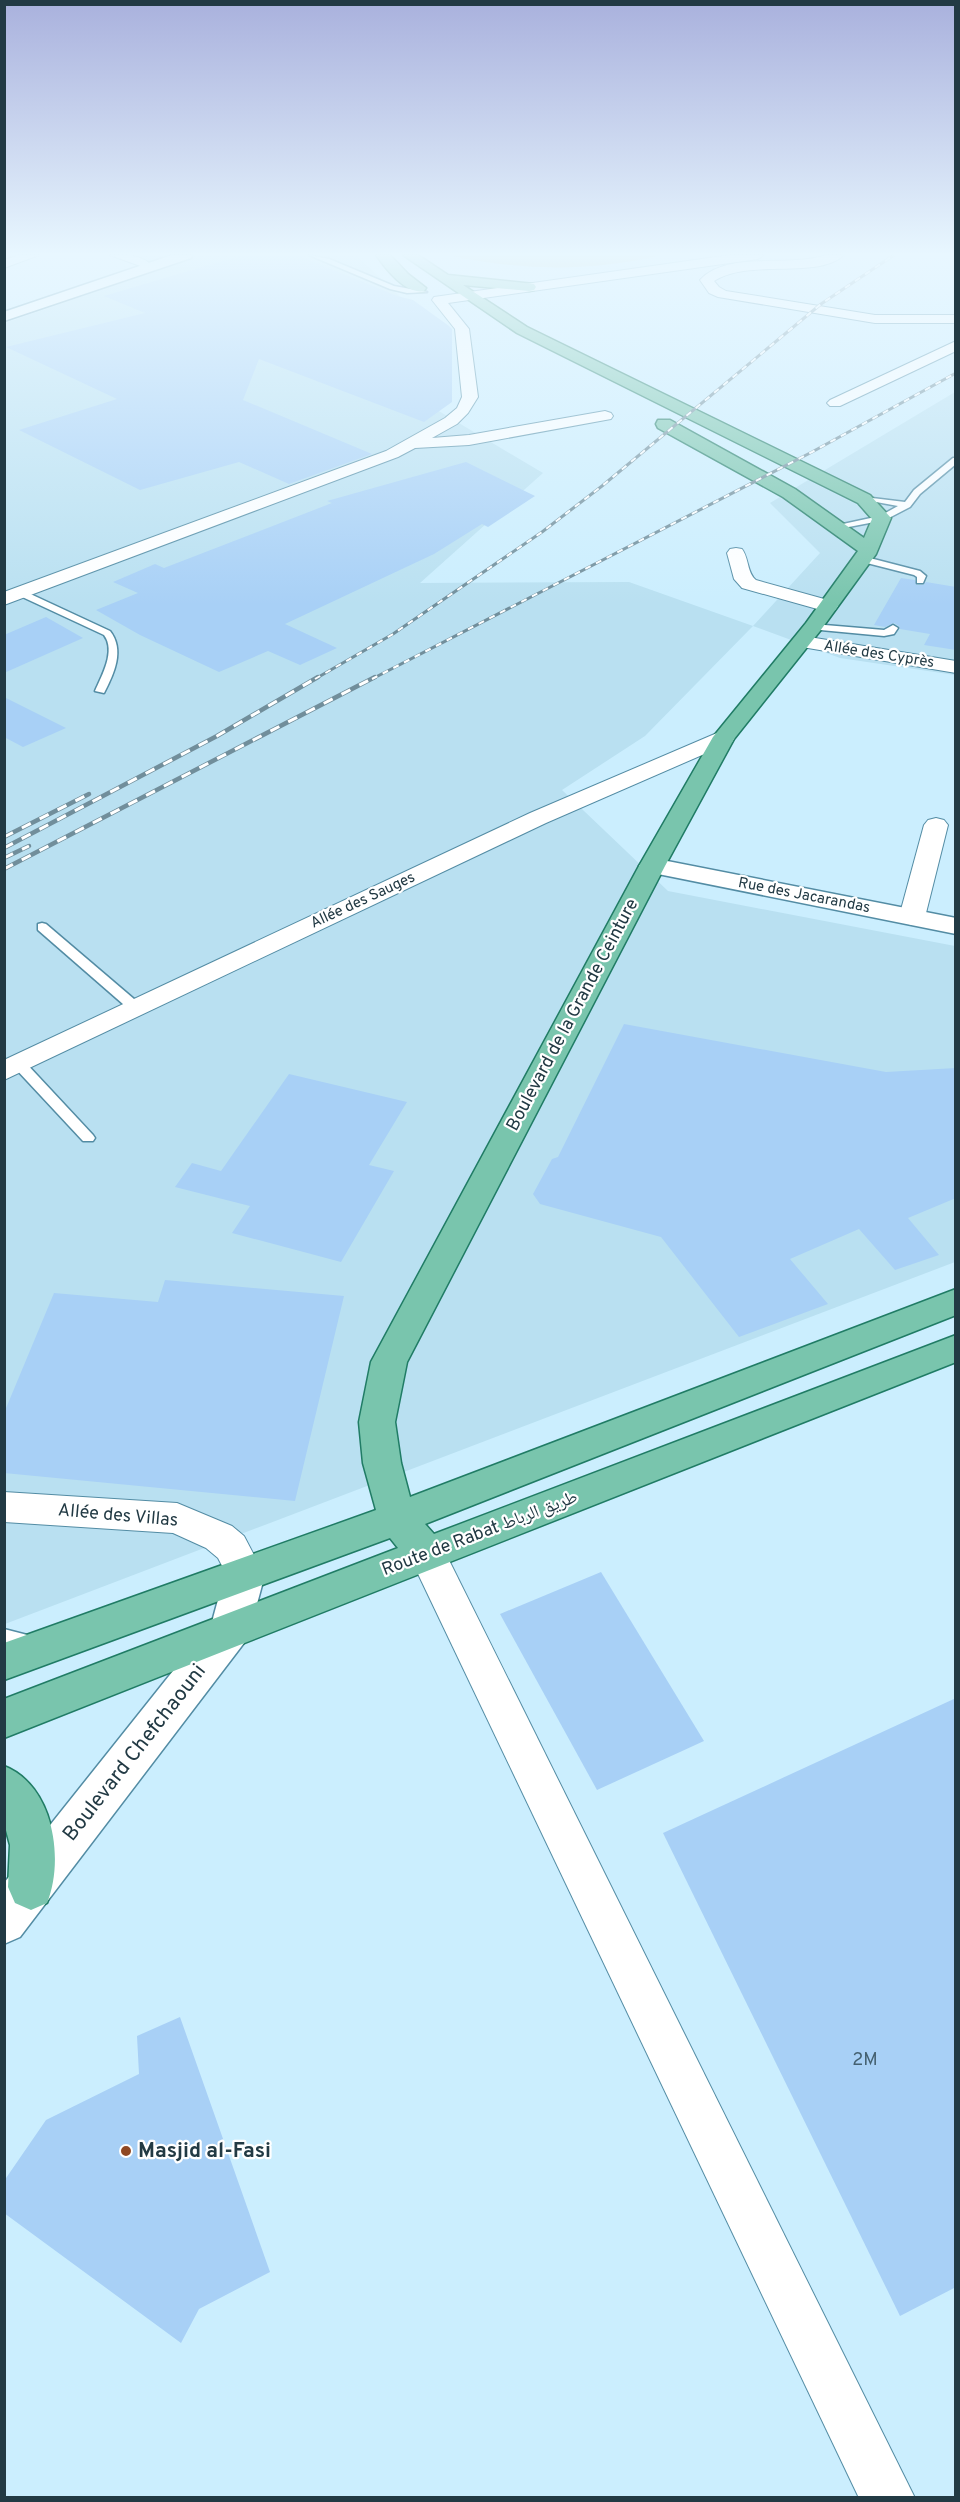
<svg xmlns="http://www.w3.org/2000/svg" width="960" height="2502" font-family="Overpass,'Noto Naskh Arabic',sans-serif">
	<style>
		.built { fill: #b9e0f1 }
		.green { fill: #c8c79f }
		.building { fill: #a8d0f6 }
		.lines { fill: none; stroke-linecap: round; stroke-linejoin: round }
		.service-casing { stroke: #538ca4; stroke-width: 3 }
		.minor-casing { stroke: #538ca4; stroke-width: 2 }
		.tertiary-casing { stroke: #538ca4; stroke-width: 3 }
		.primary-casing { stroke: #207c65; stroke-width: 3 }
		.service { fill: #fff; fill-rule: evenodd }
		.minor { fill: #fff; fill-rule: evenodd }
		.tertiary { fill: #fff; fill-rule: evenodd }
		.primary { fill: #79c5ad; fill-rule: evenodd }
		.rail-far1-casing { stroke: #718e9b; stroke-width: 3 }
		.rail-casing { stroke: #718e9b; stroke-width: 4.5 }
		.rail-far1 { stroke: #fff; stroke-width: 2; stroke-dasharray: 6; stroke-linecap: butt }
		.rail { stroke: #fff; stroke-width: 3; stroke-dasharray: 10; stroke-linecap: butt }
		.poi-dot { fill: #8f4823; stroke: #fff; stroke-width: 2 }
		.labels { text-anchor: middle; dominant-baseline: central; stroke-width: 4.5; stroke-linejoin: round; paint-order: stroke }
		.far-street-label { font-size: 15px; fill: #223a44; stroke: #fff }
		.street-label { font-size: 18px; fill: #223a44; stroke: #fff }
		.near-number-label { font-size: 18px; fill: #446070 }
		.near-street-label { font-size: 21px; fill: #223a44; stroke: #fff }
		.near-poi-label { font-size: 21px; font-weight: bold; fill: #223a44; stroke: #fff; text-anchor: start }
	</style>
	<rect width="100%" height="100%" fill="#cbeefe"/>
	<!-- built -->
	<path class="built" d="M131,255H356L428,323L432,407L543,473L420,583L629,582L753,626L820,553L770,503L955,392V675L840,658L753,626L645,736L562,790L668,891L955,946V1262L5,1624V323L165,268Z"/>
	<!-- green -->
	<path class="green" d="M448,255H662C591,272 519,271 448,255Z"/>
	<!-- building -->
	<g class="building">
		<path d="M243,255H297L397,296L413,300L449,326L452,329V402L424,422L259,359L243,400L372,454L289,484L239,462L140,490L19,430L117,399L6,347L145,313L104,296Z"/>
		<path d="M466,462L535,496L488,527L482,524L434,554L285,624L337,648L300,665L268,651L219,672L140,635L96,610L138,593L113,582L155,564L164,568L332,503L327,501Z"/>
		<path d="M901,578L915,580L917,585H923L926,582L956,587V650L924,645L930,634L900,629L899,626L894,623L885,627L874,625Z"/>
		<path d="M46,617L83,638L4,673V635Z"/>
		<path d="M4,697L66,728L23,747L4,737Z"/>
		<path d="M624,1024L886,1072L956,1068V1198L908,1218L939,1255L895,1270L859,1229L790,1259L828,1304L739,1337L661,1237L540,1204L533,1194L552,1159L558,1157Z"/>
		<path d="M289,1074L407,1102L369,1165L394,1171L341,1262L232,1233L250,1206L175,1187L192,1163L221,1171Z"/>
		<path d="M165,1280L344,1296L295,1501L4,1473V1413L54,1293L158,1302Z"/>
		<path d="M601,1572L704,1741L597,1790L500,1614Z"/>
		<path d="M956,1698V2287L900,2316L663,1833Z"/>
		<path d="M180,2017L270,2272L199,2309L181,2343L4,2213V2181L46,2120L139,2074L137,2036Z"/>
	</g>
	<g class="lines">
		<!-- service casing -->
		<g class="service-casing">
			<g id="service">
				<path d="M309,255L329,259L394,286L427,292L407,293L390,289Z"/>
				<path d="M953,458H956V464L920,494L910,507L885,520L833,530L829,527L880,516L898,506L860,499L864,497L905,502L914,490Z"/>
				<path d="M862,556L920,571L926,576L923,583H917V577L914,575L859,561L858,559Z"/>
				<path d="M18,591H24L110,631C125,650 114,674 104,693L95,691C102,675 116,651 104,635L18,595Z"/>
				<path d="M813,624L884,630L893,625L898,628L894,634L884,636L810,629L808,627Z"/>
				<path d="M42,923L46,924L141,1005L142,1008L141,1011H131L38,930V924Z"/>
				<path d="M19,1060L24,1061L93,1135L95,1138L93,1141H83L14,1067L12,1064Z"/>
				<path d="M4,1629L39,1638L41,1644L39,1650L32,1652L4,1645Z"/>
			</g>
		</g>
		<!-- minor casing -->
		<g class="minor-casing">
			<g id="minor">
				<path d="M19,255H39L4,268V260Z"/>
				<path d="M110,255C123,255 139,254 149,263L143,267Z"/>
				<path d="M730,255H764L758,259L448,303L469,329L478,397L468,413L457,424L432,438L469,435L605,411L611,413L613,416L611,419L469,445L415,448L398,457L4,605V592L386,451L445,418L457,408L462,397L455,329L432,300L434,297Z"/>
				<path d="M826,255H844C817,280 750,258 714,281L719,287L726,291L875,315H956V323H875L718,297L709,293L700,280C727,250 790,268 826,255Z"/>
				<path d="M956,341V351L840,406H830L827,403L830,400Z"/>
				<path d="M736,548L742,549C749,558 747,573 756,580L835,602L838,606L835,610L828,612L742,588L734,579L727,553L730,549Z"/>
				<path d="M803,636L956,661V673L796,646L793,642L796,638Z"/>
				<path d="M724,730L732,732L735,737L732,742L546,823L4,1080V1060L530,813Z"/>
				<path d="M936,818L944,820L948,825L925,917L921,922L912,925L903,922L899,917L924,825L928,820Z"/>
				<path d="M4,1492L177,1503L232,1526L244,1536L264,1574L258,1585L245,1590L232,1585L218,1558L206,1548L173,1533L4,1522Z"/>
				<path d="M428,1539L441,1544L915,2498H859L409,1555L415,1544Z"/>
			</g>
		</g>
		<!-- tertiary casing -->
		<g class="tertiary-casing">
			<g id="tertiary">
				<path d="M172,255H192L191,258L4,321V312Z"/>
				<path d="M652,858L956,918V934L643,871L639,866L643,861Z"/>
				<path d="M245,1557L259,1562L265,1574L250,1630L244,1643L20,1937L4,1944V1883L212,1622L225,1574L231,1562Z"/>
			</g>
		</g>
		<!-- primary casing -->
		<g class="primary-casing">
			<g id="primary">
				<path d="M376,255H390L408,274L426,288L424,291C406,295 385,268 376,255Z"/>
				<path d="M403,255H418L448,275L534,284L536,287L534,290L529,291L463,285L527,327L870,495L891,518L876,554L820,631L734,739L665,866L407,1362L395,1422L401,1463L410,1497L956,1289V1315L425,1524L434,1534L956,1335V1362L4,1738V1699L398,1548L390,1538L4,1680V1643L376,1510L363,1463L359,1422L371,1362L639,866L713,737L806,623L858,551L783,497L658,428L656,424L658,420H670L795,489L864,538L872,519L858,503L517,333Z"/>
				<path d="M4,1766C53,1785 65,1859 47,1903L31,1910L15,1903L8,1887L10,1845L4,1823Z"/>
			</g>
		</g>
		<!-- service -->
		<use href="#service" class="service"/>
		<!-- minor -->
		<use href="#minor" class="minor"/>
		<!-- tertiary -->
		<use href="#tertiary" class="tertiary"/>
		<!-- primary -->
		<use href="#primary" class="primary"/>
		<!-- rail-far1 casing -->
		<g class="rail-far1-casing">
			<g id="rail-far1">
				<path d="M315,679L393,634L542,532L602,486L821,304L894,255"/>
				<path d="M372,679L812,452L956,373"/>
			</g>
		</g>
		<!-- rail casing -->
		<g class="rail-casing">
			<g id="rail">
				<path d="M4,837L89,794"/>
				<path d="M4,848L217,736L318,677"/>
				<path d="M4,858L29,846"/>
				<path d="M4,869L375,677"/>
			</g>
		</g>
		<!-- rail-far1 -->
		<use href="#rail-far1" class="rail-far1"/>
		<!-- rail -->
		<use href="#rail" class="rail"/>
	</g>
	<!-- sky -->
	<linearGradient id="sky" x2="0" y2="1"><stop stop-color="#a9b1dd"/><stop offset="0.42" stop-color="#e8f7ff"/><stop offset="1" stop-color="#e8f7ff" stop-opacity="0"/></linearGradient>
	<rect width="960" height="605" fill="url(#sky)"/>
	<!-- markers -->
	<circle class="poi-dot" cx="126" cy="2151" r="6"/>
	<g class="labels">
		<!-- far-street labels -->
		<g class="far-street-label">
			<text transform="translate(879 655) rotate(9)">Allée des Cyprès</text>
			<text transform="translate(804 896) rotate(11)">Rue des Jacarandas</text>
			<text transform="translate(363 901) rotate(-25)">Allée des Sauges</text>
		</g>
		<!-- street labels -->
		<g class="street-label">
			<text transform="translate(573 1015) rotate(-62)">Boulevard de la Grande Ceinture</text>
			<text transform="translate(118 1516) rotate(5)">Allée des Villas</text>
			<text transform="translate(480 1534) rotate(-21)">Route de Rabat طريق الرباط</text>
		</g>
		<!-- near-number labels -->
		<g class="near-number-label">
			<text x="865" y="2060">2M</text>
		</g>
		<!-- near-street labels -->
		<g class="near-street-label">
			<text transform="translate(135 1753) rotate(-52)">Boulevard Chefchaouni</text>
		</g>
		<!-- near-poi labels -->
		<g class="near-poi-label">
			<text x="138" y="2151">Masjid al-Fasi</text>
		</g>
	</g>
	<!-- border -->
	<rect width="960" height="2502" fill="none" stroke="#223a44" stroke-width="12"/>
</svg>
